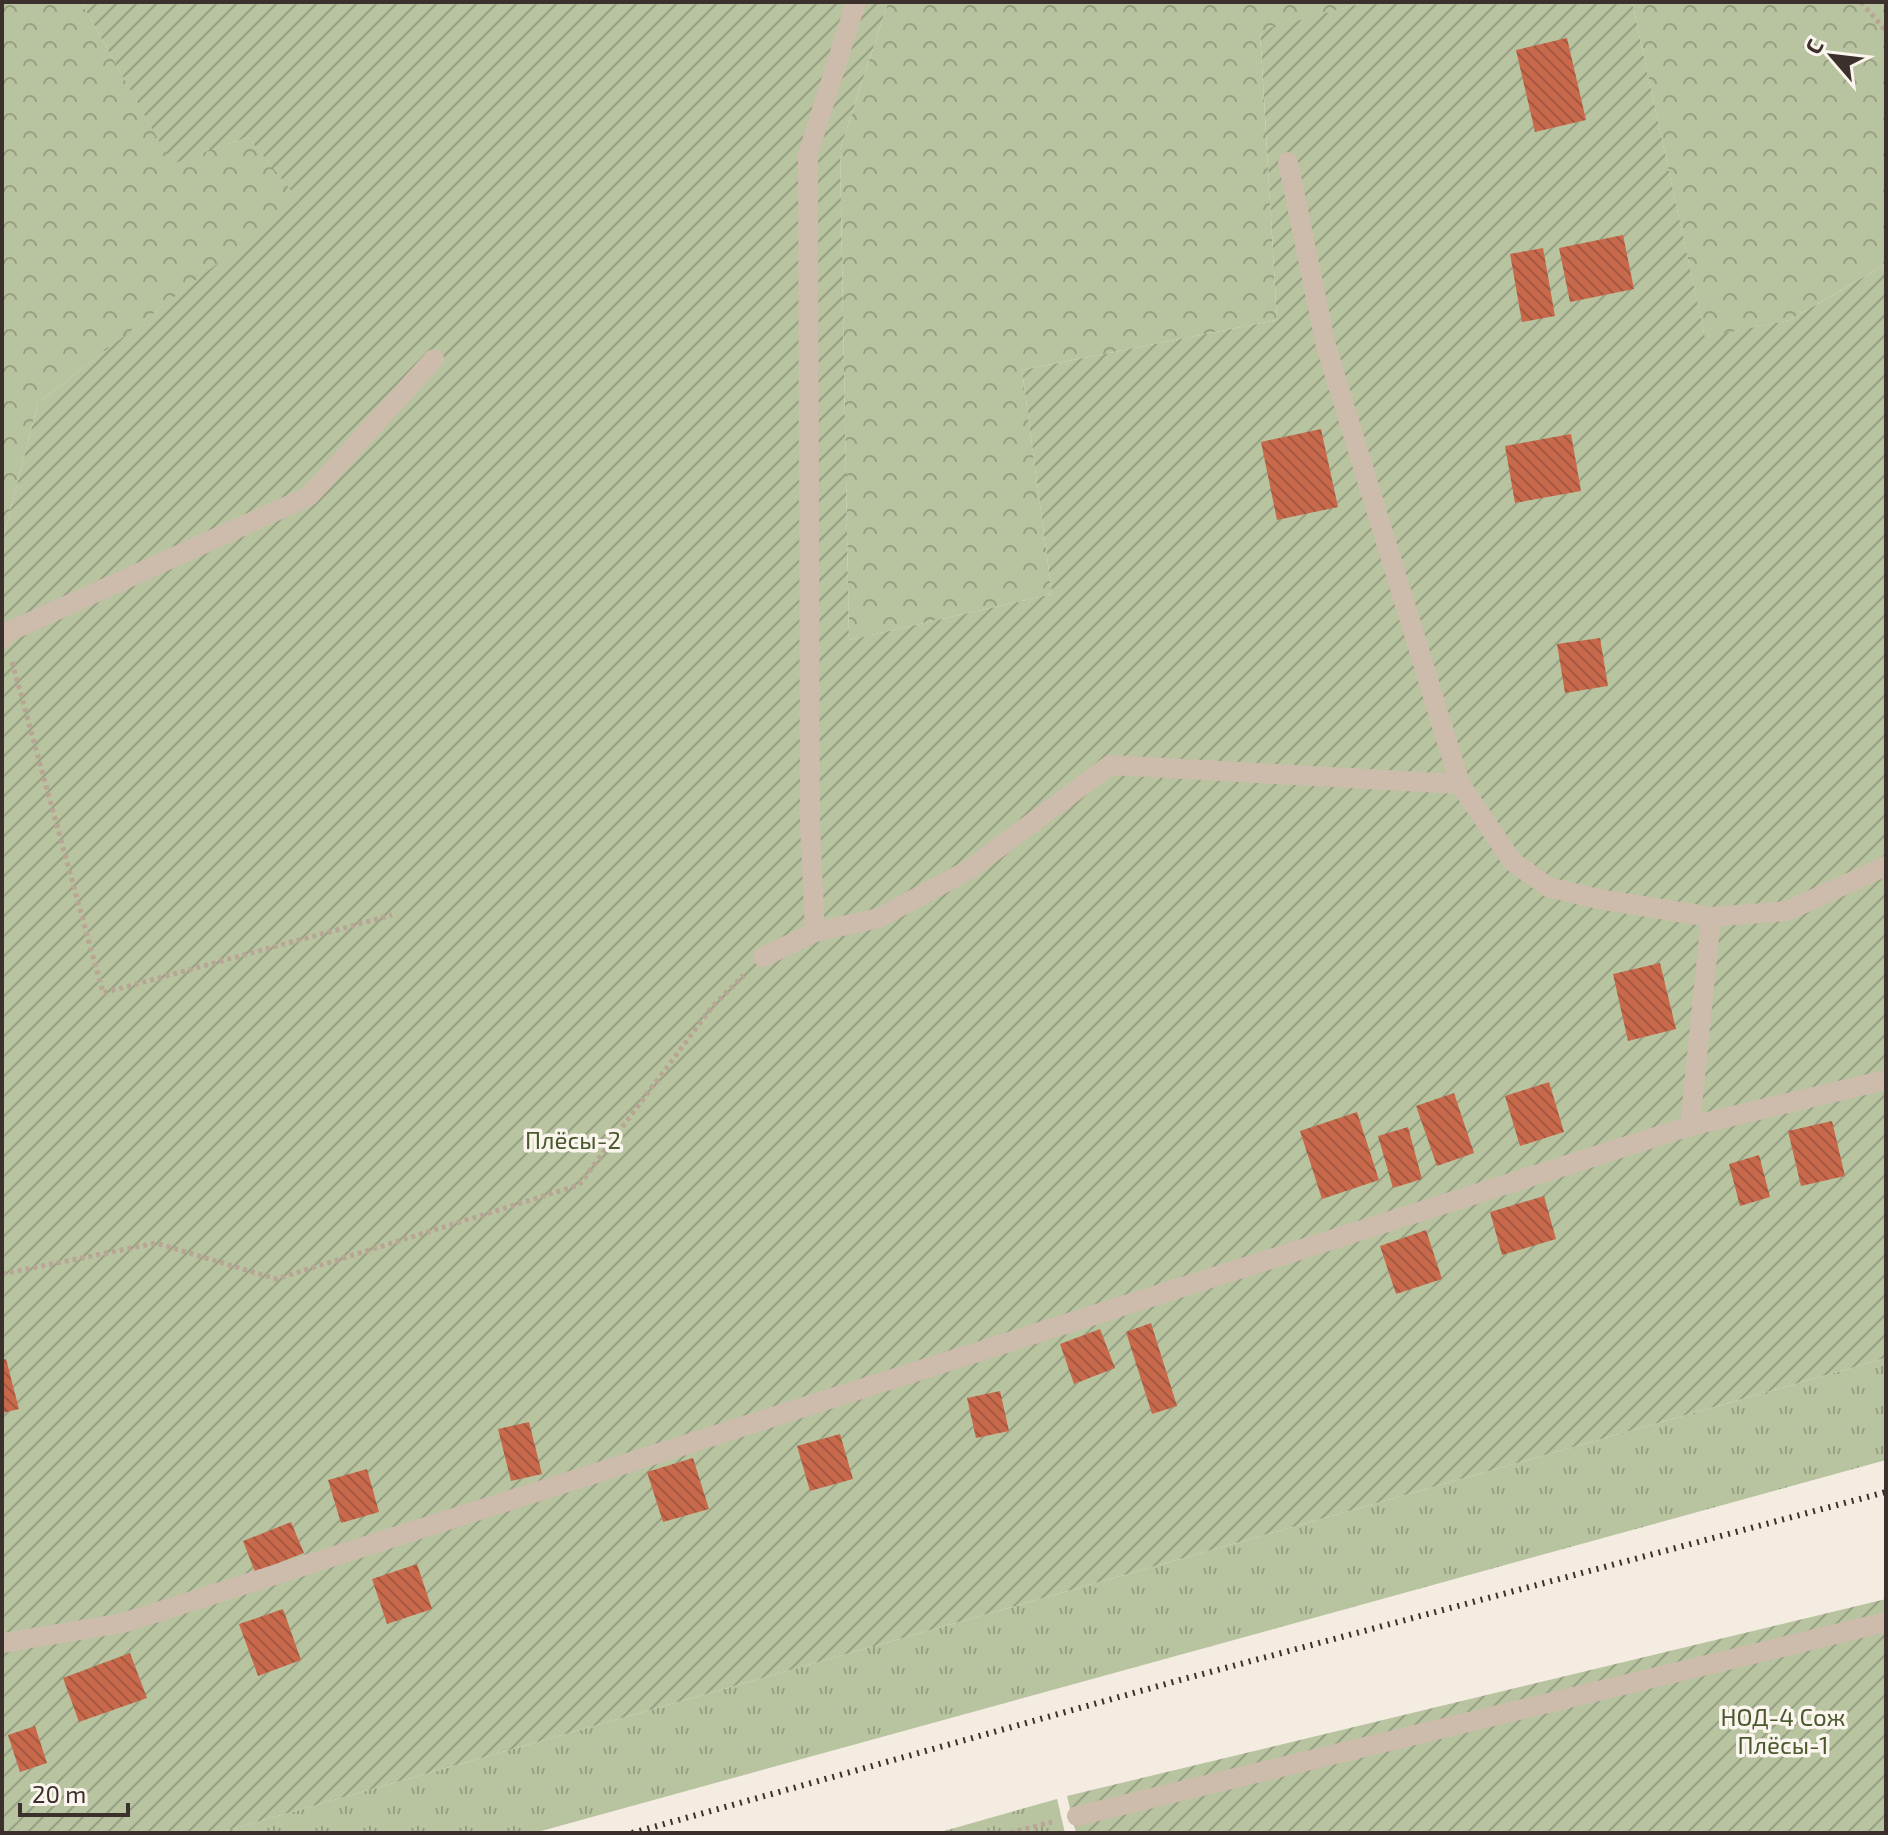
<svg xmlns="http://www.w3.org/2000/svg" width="1888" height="1835" font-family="'Exo 2',sans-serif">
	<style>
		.grass { fill: url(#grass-tufts) }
		.forest { fill: url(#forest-crowns) }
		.garden { fill: url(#garden-furrows) }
		.building { fill: url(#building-back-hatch) }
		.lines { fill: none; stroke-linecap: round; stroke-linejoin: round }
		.path { stroke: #b9a596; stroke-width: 5; stroke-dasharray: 4 4; stroke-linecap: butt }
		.service { stroke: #cdbbac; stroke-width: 20 }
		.rail { stroke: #3b302b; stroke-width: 6; stroke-dasharray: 2 6; stroke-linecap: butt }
		.labels { text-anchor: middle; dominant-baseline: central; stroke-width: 7; stroke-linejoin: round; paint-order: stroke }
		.park-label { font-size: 24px; fill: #4a5a2e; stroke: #fbf5ee }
	</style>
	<defs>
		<pattern id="grass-tufts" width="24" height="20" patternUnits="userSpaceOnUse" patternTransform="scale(2)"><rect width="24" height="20" fill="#b8c4a0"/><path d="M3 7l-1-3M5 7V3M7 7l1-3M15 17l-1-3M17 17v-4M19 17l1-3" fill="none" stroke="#97a083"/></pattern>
		<pattern id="forest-crowns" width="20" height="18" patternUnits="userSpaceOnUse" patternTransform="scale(2)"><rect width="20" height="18" fill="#b8c4a0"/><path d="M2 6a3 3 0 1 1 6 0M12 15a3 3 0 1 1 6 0" fill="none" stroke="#97a083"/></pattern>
		<pattern id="garden-furrows" width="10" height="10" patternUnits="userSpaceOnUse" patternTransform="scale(2)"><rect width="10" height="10" fill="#b8c4a0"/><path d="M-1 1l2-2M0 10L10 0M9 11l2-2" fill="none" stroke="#97a083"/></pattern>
		<pattern id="building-back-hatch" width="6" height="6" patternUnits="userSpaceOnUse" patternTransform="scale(2)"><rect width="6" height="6" fill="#c8694b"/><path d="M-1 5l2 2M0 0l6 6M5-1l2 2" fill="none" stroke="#a4573f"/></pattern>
	</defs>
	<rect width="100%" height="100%" fill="#f4ebe1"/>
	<!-- grass -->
	<g class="grass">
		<path d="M1886,1358V1460L534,1833H218Z"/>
		<path d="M1057,1799L1065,1833H937Z"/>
	</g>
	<!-- forest -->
	<g class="forest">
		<path d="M2,2H81L172,163L248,137L300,200L38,403L2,543Z"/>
		<path d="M888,2H1366L1260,32L1277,320L1022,370L1052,594L849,640L840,150Z"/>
		<path d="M1632,2H1886V264L1790,320L1705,338Z"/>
	</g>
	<!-- garden -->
	<g class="garden">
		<path d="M81,2H888L840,150L849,640L1052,594L1022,370L1277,320L1260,31L1366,2H1632L1705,337L1790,320L1886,264V1358L218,1833H2V543L38,403L299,200L248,137L172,164Z"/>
		<path d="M1886,1599V1833H1076L1067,1796Z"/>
	</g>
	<!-- building -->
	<g class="building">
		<path d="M1567,38L1586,120L1535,132L1516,50Z"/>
		<path d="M1623,235L1634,289L1570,302L1559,248Z"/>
		<path d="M1543,248L1555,316L1522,322L1510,254Z"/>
		<path d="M1321,429L1338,507L1277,520L1261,442Z"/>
		<path d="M1571,434L1581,491L1515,503L1505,446Z"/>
		<path d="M1600,638L1608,686L1565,693L1557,644Z"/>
		<path d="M1660,963L1676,1029L1628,1041L1613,974Z"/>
		<path d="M1549,1082L1564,1132L1520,1146L1505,1096Z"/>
		<path d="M1454,1093L1474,1153L1437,1166L1416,1106Z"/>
		<path d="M1357,1112L1379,1180L1322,1199L1300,1131Z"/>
		<path d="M1832,1121L1845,1176L1801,1186L1788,1131Z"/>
		<path d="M1408,1127L1422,1179L1393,1188L1378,1136Z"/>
		<path d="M1759,1155L1770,1197L1740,1206L1729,1164Z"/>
		<path d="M1544,1196L1556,1239L1502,1255L1490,1212Z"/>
		<path d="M1426,1230L1442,1279L1396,1294L1380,1246Z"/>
		<path d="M1151,1323L1177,1406L1152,1414L1126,1332Z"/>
		<path d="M1100,1329L1115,1368L1074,1384L1060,1344Z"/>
		<path d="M6,1359L19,1409L2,1413V1360Z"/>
		<path d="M1000,1391L1009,1431L976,1438L967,1398Z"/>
		<path d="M529,1422L542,1474L511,1481L498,1429Z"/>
		<path d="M840,1434L853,1479L810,1491L797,1446Z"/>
		<path d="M693,1458L709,1509L663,1522L647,1472Z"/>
		<path d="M367,1469L379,1512L341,1523L328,1480Z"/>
		<path d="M291,1522L304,1553L255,1572L243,1541Z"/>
		<path d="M417,1564L432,1609L387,1624L372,1579Z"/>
		<path d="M283,1609L301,1660L258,1676L239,1624Z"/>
		<path d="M130,1653L147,1698L79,1722L63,1678Z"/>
		<path d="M35,1726L47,1763L20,1772L8,1735Z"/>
	</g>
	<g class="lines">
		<!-- path -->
		<g class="path">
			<path d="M1861,2L1886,31"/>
			<path d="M12,662L103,993L392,915"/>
			<path d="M2,1274L156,1243L276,1279L579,1185L712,1007L744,975"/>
			<path d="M1010,1833L1052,1822"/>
		</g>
		<!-- service -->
		<g class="service">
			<path d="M1288,162L1326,346L1460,784L1512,861L1548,887L1598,899L1711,917"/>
			<path d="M2,640L4,634L309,496L434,359"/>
			<path d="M815,932L810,825L808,154L856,2"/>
			<path d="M763,957L815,932L879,918L970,869L1110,765L1460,784"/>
			<path d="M1690,1126L1886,1080"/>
			<path d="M2,1643L123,1623L1690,1126L1711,917L1787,911L1886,866"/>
			<path d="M1077,1816L1886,1622"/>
		</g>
		<!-- rail -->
		<path class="rail" d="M632,1833L1180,1680L1886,1492"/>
	</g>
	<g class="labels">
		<!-- park labels -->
		<g class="park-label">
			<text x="573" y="1139">Плёсы-2</text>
			<text x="1783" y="1716">НОД-4 Сож<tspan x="1783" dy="28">Плёсы-1</tspan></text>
		</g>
	</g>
	<!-- border -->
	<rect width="1888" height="1835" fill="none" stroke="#3b302b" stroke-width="8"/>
	<!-- north arrow -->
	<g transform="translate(1832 56) rotate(298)" stroke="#fbf5ee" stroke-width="6" paint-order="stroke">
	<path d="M0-6L14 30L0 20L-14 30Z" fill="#3b302b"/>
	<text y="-12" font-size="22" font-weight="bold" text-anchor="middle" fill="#3b302b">С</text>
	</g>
	<!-- scale -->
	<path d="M20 1803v12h108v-12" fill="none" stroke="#3b302b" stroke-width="4"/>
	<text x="32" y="1803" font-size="24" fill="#3b302b" stroke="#fbf5ee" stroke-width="6" paint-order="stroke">20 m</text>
</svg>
